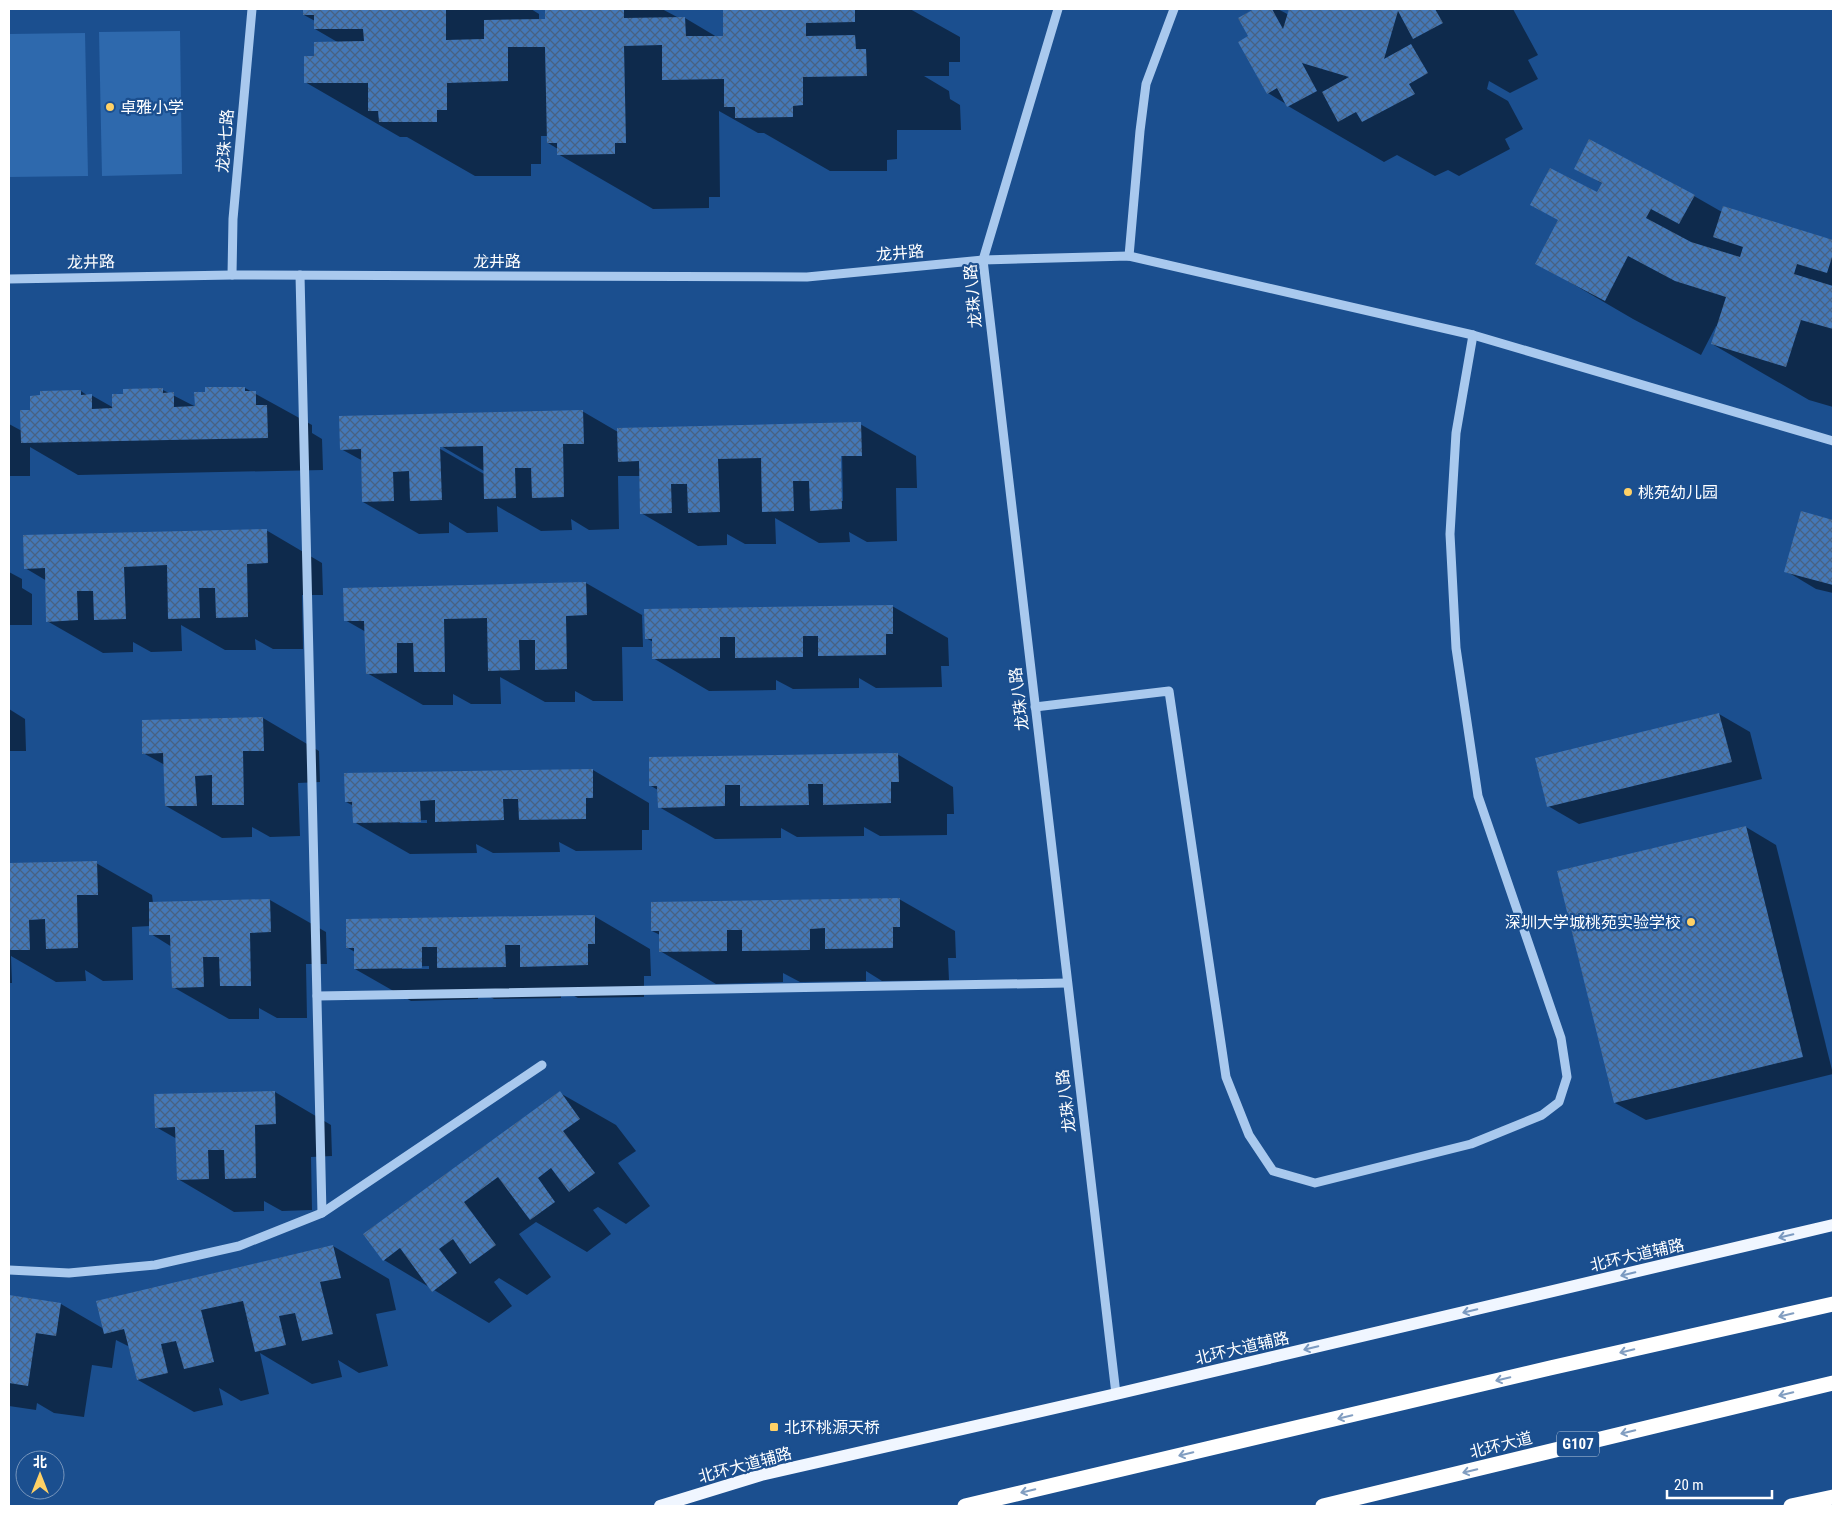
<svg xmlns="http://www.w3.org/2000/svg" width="1842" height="1515" font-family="'Roboto Condensed','Noto Sans SC',sans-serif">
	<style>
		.garden { fill: #2e69ad }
		.shadow { fill: #0007; fill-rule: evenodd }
		.building { fill: url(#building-cross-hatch) }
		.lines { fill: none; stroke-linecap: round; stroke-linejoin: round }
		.minor { stroke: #a9c9ee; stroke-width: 9 }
		.major { stroke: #f0f6ff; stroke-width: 12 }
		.highway { stroke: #fff; stroke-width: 15 }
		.oneway { stroke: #7b9ac1 }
		.oneway2 { stroke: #829ec1 }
		.poi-dot { fill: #ffd166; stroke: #1b4f8f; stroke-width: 2 }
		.labels { text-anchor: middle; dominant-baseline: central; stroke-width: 4.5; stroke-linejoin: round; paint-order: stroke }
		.shield { fill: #1b4f8f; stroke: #bbcadd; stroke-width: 1 }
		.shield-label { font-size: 15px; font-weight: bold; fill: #fff }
		.poi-label { font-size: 16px; fill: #fff; stroke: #1b4f8f; text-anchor: start }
		.street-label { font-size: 16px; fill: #fff; stroke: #1b4f8f }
	</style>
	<defs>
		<pattern id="building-cross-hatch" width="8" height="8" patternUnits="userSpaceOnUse" patternTransform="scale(1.25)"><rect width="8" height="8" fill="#4478b7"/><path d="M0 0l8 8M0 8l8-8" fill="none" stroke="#486282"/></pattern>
	</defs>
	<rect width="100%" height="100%" fill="#1b4f8f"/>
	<!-- garden -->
	<g class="garden">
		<path d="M180,31L182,174L102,176L99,32Z"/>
		<path d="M85,33L88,176L9,177V34Z"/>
	</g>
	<!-- shadow -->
	<g class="shadow">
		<path d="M304,9H531L539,14V21H546V9H662L679,18H685L717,37H725L724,9H910L960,37V62H949V76H924L949,91L950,99L960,105L961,130H897V159L887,160V171H830L764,133H758L719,111L720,197H709V208L653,209L558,154V149L548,143V136H541V164H531V176H475L407,137H400L305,82L316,58L339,43L315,29V21L304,15Z"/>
		<path d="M1257,9H1278L1289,15L1290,9H1513L1538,55L1528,60L1538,79L1510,93L1489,81L1487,89L1508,101L1523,129L1505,139L1510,149L1459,176L1448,170L1435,176L1397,155L1384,162L1288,106L1286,104L1268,93L1250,36L1240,18Z"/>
		<path d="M1575,168L1694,196L1722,212L1724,207L1833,242V407L1809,400L1712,344L1718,327L1716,326L1701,355L1633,319L1537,263L1597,194L1603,184Z"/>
		<path d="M206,388H245L312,425V433L322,439L323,470L78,475L30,447V476H9V424L22,431L32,411L81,391L88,396L91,395L114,408L124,395V390H163L196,407L206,393Z"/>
		<path d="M582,411L618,432L860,424L916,456L917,488H896L897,541L867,542L849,532L850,542L819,543L775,518L776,544H745L727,534V545L698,546L641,513V476H618L619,529L589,530L571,519L572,530L541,531L497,506L498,532L467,533L449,522V533L419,534L363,502V461L341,449ZM436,443L484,471V474L435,446ZM839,451H842L843,501H840Z"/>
		<path d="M1801,513L1833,521V593L1816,589L1786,571Z"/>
		<path d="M266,530L322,563L323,595H302L303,649H273L255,639L256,650H225L181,625L182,651L151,652L133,642V652L103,653L47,621V581L25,568Z"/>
		<path d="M9,572L22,579V588L32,594V625H9Z"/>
		<path d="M586,583L642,615L643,647H622L623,701H593L575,691V702H545L500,677L501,704H471L453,694V705H423L367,673L366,632L345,620L344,589Z"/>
		<path d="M892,606L948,638L949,666H941L942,687L876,688L859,678V688L793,689L776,680V690L709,691L653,658V642L646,638Z"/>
		<path d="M9,709L25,719L26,751H9Z"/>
		<path d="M1719,714L1750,732L1762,779L1579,824L1548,806Z"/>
		<path d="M263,718L319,751L320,782L298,783L300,836L270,837L252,827V837L222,838L166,806L165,765L143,753Z"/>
		<path d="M897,754L953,787L954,814H947V835L880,836L864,827V836L797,837L781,828V838L715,839L659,807L658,790L651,786Z"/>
		<path d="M593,770L649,803V830H642V850L576,851L559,842L560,852L493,853L476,844L477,853L410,854L354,822V806L346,802V774ZM427,820V823H400V821Z"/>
		<path d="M1746,827L1776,845L1833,1074L1646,1120L1615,1103Z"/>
		<path d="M96,863L152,895L153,903L270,900L326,932L327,964H306L307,1018H277L259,1008V1019H229L173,987L172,947L151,934L150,926L132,927L133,980L103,981L85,970L86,981L56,982L11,956L12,983H9V865Z"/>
		<path d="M899,899L955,931L956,958H948L949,980L882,981L866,971V981L800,982L783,973V982L716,984L660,951V935L652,931Z"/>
		<path d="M594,916L650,949L651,976H644V997L578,998L561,989V998L494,999L478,990V999L411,1001L355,969V952L348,948ZM429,966V969H402V967Z"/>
		<path d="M275,1092L331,1125L332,1156L311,1157L312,1210L282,1211L264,1201V1211L234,1212L178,1179L177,1139L156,1127Z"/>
		<path d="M560,1093L616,1125L636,1151L618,1163L650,1206L626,1224L598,1207L593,1210L611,1234L587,1252L536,1222L519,1234L551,1277L527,1295L499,1278L494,1282L512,1306L489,1323L384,1260Z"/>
		<path d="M333,1246L389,1279L396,1310L376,1314L388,1366L359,1373L338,1360L342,1377L312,1384L260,1353L269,1394L241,1401L219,1388L223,1405L194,1412L138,1380L130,1347L116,1340L112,1368L92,1365L84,1417L54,1413L37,1403L36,1410L9,1406V1296L61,1304L104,1329Z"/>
	</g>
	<!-- building -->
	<g class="building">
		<path d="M303,9H446V40L484,39V20L545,19V9H624V18L685,17L686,36H723V9H855V22L806,23V36L855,35L856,49H866L867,76L803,77V105L793,106V117L735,118V107H724V79L662,80V45L624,46L626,143H615V154L557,155V143H547L545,47H508V81L447,83V110H437V122H379L378,111H368V83H304V56H314V42L364,41L363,29H314V15H303Z"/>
		<path d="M1254,9H1272L1283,29L1289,9H1435L1443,23L1413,39L1398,11L1384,59L1411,44L1428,73L1409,84L1415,94L1362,122L1356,112L1338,122L1322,92L1349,77L1302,63L1317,91L1287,107L1277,88L1267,94L1238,42L1248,36L1238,18Z"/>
		<path d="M1589,139L1695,195L1679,224L1651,209L1646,218L1691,242L1740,257L1743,247L1713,237L1723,206L1833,240V254L1827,273L1797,264L1794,274L1833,286V329L1801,320L1786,367L1711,344L1726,297L1675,281L1628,256L1605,301L1535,264L1558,220L1530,205L1550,168L1597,192L1602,183L1574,169Z"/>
		<path d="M205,387H245V391H256V405H267L268,438L21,443L20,410H30V396L40,395V391L81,390V395L92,394V409L112,408V394H123V389L163,388V393L174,392V407L195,406L194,392H205Z"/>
		<path d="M583,410L584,444H563L564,497L532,498L531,468H515L516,498L484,499L483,446L440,447L442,500L410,501L409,471L393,472L394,501L362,502L361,449L340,450L339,416Z"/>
		<path d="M861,422L862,456H841L842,509L810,511L809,481H793L794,511L762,512L761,458L718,459L720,512L688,513L687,484H671L672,513L640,514L639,461L618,462L617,428Z"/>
		<path d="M1801,511L1833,520V585L1784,572Z"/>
		<path d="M267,529L268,563L247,564L248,617L216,618L215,588H199L200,618L168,619L167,565L124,567L126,619L94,620L93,591H77L78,620L46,622L45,568L24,569L23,535Z"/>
		<path d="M586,582L587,615L566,616L567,669L535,670V640H519L520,670L488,671L487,618L444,619L445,672H414L413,643H397V673L366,674L364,621H344L343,588Z"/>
		<path d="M893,605V634H886V655L818,656V636H803V657L735,658V637H720V658L652,659V639H645L644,609Z"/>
		<path d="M1719,713L1732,762L1547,807L1535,758Z"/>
		<path d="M263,717L264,751H243L244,805H212V775L195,776L197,806H165L163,753L142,754V720Z"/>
		<path d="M898,753L899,782H891V803L823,805V784H808L809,805L740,806V785H725V806L658,808L657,786H649V757Z"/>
		<path d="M593,769V798H586V819L519,820L518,799H503L504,820L435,822V800L420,801L421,822L353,823L352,802H345L344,773Z"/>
		<path d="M1746,826L1803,1057L1614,1103L1557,871Z"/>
		<path d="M97,861L98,895H77L78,948L46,949L45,919L29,920L30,950H9V863Z"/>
		<path d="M900,898V927H893V948L825,949V928L810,929V950L742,951V930H727V951L659,952V931H651V902Z"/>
		<path d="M270,899L271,932L250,933L251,986H220L219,957H203L204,987L172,988L170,935H149V902Z"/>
		<path d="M595,915V944H588V965L520,967V945H505L506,967L437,968V947H422V968L354,969V948H346V919Z"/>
		<path d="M275,1091L276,1124L255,1125L256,1178L225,1179L224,1150H208L209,1179L177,1180L175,1127L155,1128L154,1094Z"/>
		<path d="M560,1091L580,1119L563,1131L595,1173L569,1192L551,1168L538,1178L555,1202L530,1220L498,1177L464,1202L496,1245L470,1264L453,1239L439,1249L457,1273L432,1292L400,1248L383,1261L363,1234Z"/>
		<path d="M333,1245L341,1278L320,1282L333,1334L302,1341L295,1313L279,1316L286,1345L255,1352L243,1301L201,1310L214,1362L184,1369L176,1341L161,1344L168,1373L137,1380L124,1329L104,1334L96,1301Z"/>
		<path d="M9,1295L61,1303L56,1336L36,1333L28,1386L9,1383Z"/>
	</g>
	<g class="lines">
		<!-- minor -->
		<g class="minor">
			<path d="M1058,9L983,260L1116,1394"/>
			<path d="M1129,256L1140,131L1146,84L1174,9"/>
			<path d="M232,275L233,219L252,9"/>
			<path d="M300,275L322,1213"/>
			<path d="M9,279L232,275L807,277L983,260L1129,256L1473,335L1833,441"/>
			<path d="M1035,707L1169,691L1226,1077L1249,1135L1273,1171L1315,1183L1471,1144L1542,1115L1559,1102L1567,1077L1561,1038L1478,796L1456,648L1450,534L1456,433L1473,335"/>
			<path d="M317,996L1067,983"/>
			<path d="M9,1270L69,1273L155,1265L239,1246L322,1213L542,1065"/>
		</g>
		<!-- major -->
		<path class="major" d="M660,1506L761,1475L1116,1394L1833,1225"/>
		<!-- highway -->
		<g class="highway">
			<path d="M965,1506L1550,1368L1833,1304"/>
			<path d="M1323,1506L1833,1383"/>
			<path d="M1791,1506L1833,1497"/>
		</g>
	</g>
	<!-- one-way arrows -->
	<defs><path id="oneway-shaft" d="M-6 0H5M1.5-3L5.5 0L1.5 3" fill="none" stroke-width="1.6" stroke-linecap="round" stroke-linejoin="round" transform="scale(1.25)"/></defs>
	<g class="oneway">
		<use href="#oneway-shaft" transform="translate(1786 1236) rotate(167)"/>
		<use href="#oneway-shaft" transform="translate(1628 1274) rotate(167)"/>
		<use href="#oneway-shaft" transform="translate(1470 1311) rotate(167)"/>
		<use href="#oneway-shaft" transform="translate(1311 1348) rotate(167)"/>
	</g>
	<g class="oneway2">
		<use href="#oneway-shaft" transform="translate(1786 1315) rotate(167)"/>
		<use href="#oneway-shaft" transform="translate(1627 1351) rotate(167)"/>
		<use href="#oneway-shaft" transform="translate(1503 1379) rotate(167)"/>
		<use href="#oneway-shaft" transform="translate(1786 1394) rotate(166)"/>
		<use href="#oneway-shaft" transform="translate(1345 1417) rotate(167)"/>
		<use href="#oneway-shaft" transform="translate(1628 1432) rotate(166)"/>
		<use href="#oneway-shaft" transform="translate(1186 1454) rotate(167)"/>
		<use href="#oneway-shaft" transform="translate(1470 1471) rotate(166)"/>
		<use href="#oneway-shaft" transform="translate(1028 1491) rotate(167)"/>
	</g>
	<!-- markers -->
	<g class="poi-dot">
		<circle cx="110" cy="107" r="5"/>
		<circle cx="1628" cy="492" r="5"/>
		<circle cx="1691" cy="922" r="5"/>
		<rect x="769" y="1422" width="10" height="10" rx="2.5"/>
	</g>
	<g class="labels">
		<!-- shield labels -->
		<rect class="shield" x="1557" y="1431.5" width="42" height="25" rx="4"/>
		<g class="shield-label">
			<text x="1578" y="1444">G107</text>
		</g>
		<!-- poi labels -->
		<g class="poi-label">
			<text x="120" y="107">卓雅小学</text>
			<text x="1638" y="492">桃苑幼儿园</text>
			<text x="1681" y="922" text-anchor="end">深圳大学城桃苑实验学校</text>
			<text x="784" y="1427">北环桃源天桥</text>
		</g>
		<!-- street labels -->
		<g class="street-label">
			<text transform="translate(225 141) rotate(-85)">龙珠七路</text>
			<text transform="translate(900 253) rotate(-5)">龙井路</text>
			<text x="497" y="261">龙井路</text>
			<text transform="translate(91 262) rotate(-1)">龙井路</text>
			<text transform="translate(973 296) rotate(-95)">龙珠八路</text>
			<text transform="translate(1019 699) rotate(-97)">龙珠八路</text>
			<text transform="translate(1066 1101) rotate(-97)">龙珠八路</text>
			<text transform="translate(1637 1255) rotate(-13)">北环大道辅路</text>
			<text transform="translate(1242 1348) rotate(-13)">北环大道辅路</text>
			<text transform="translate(1501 1445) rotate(-14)">北环大道</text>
			<text transform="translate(745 1465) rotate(-15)">北环大道辅路</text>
		</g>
	</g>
	<!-- border -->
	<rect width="1842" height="1515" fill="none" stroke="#ffffff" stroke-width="20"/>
	<!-- north arrow -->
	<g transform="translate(40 1475)"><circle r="24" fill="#1b4f8f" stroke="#7695bc"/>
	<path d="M0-4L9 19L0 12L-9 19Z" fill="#ffd166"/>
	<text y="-8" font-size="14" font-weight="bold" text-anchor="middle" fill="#ffffff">北</text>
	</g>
	<!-- scale -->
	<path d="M1667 1490v8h105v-8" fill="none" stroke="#ffffff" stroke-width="2.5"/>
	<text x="1674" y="1490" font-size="15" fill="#ffffff" stroke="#1b4f8f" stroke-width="4" paint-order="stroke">20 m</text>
</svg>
